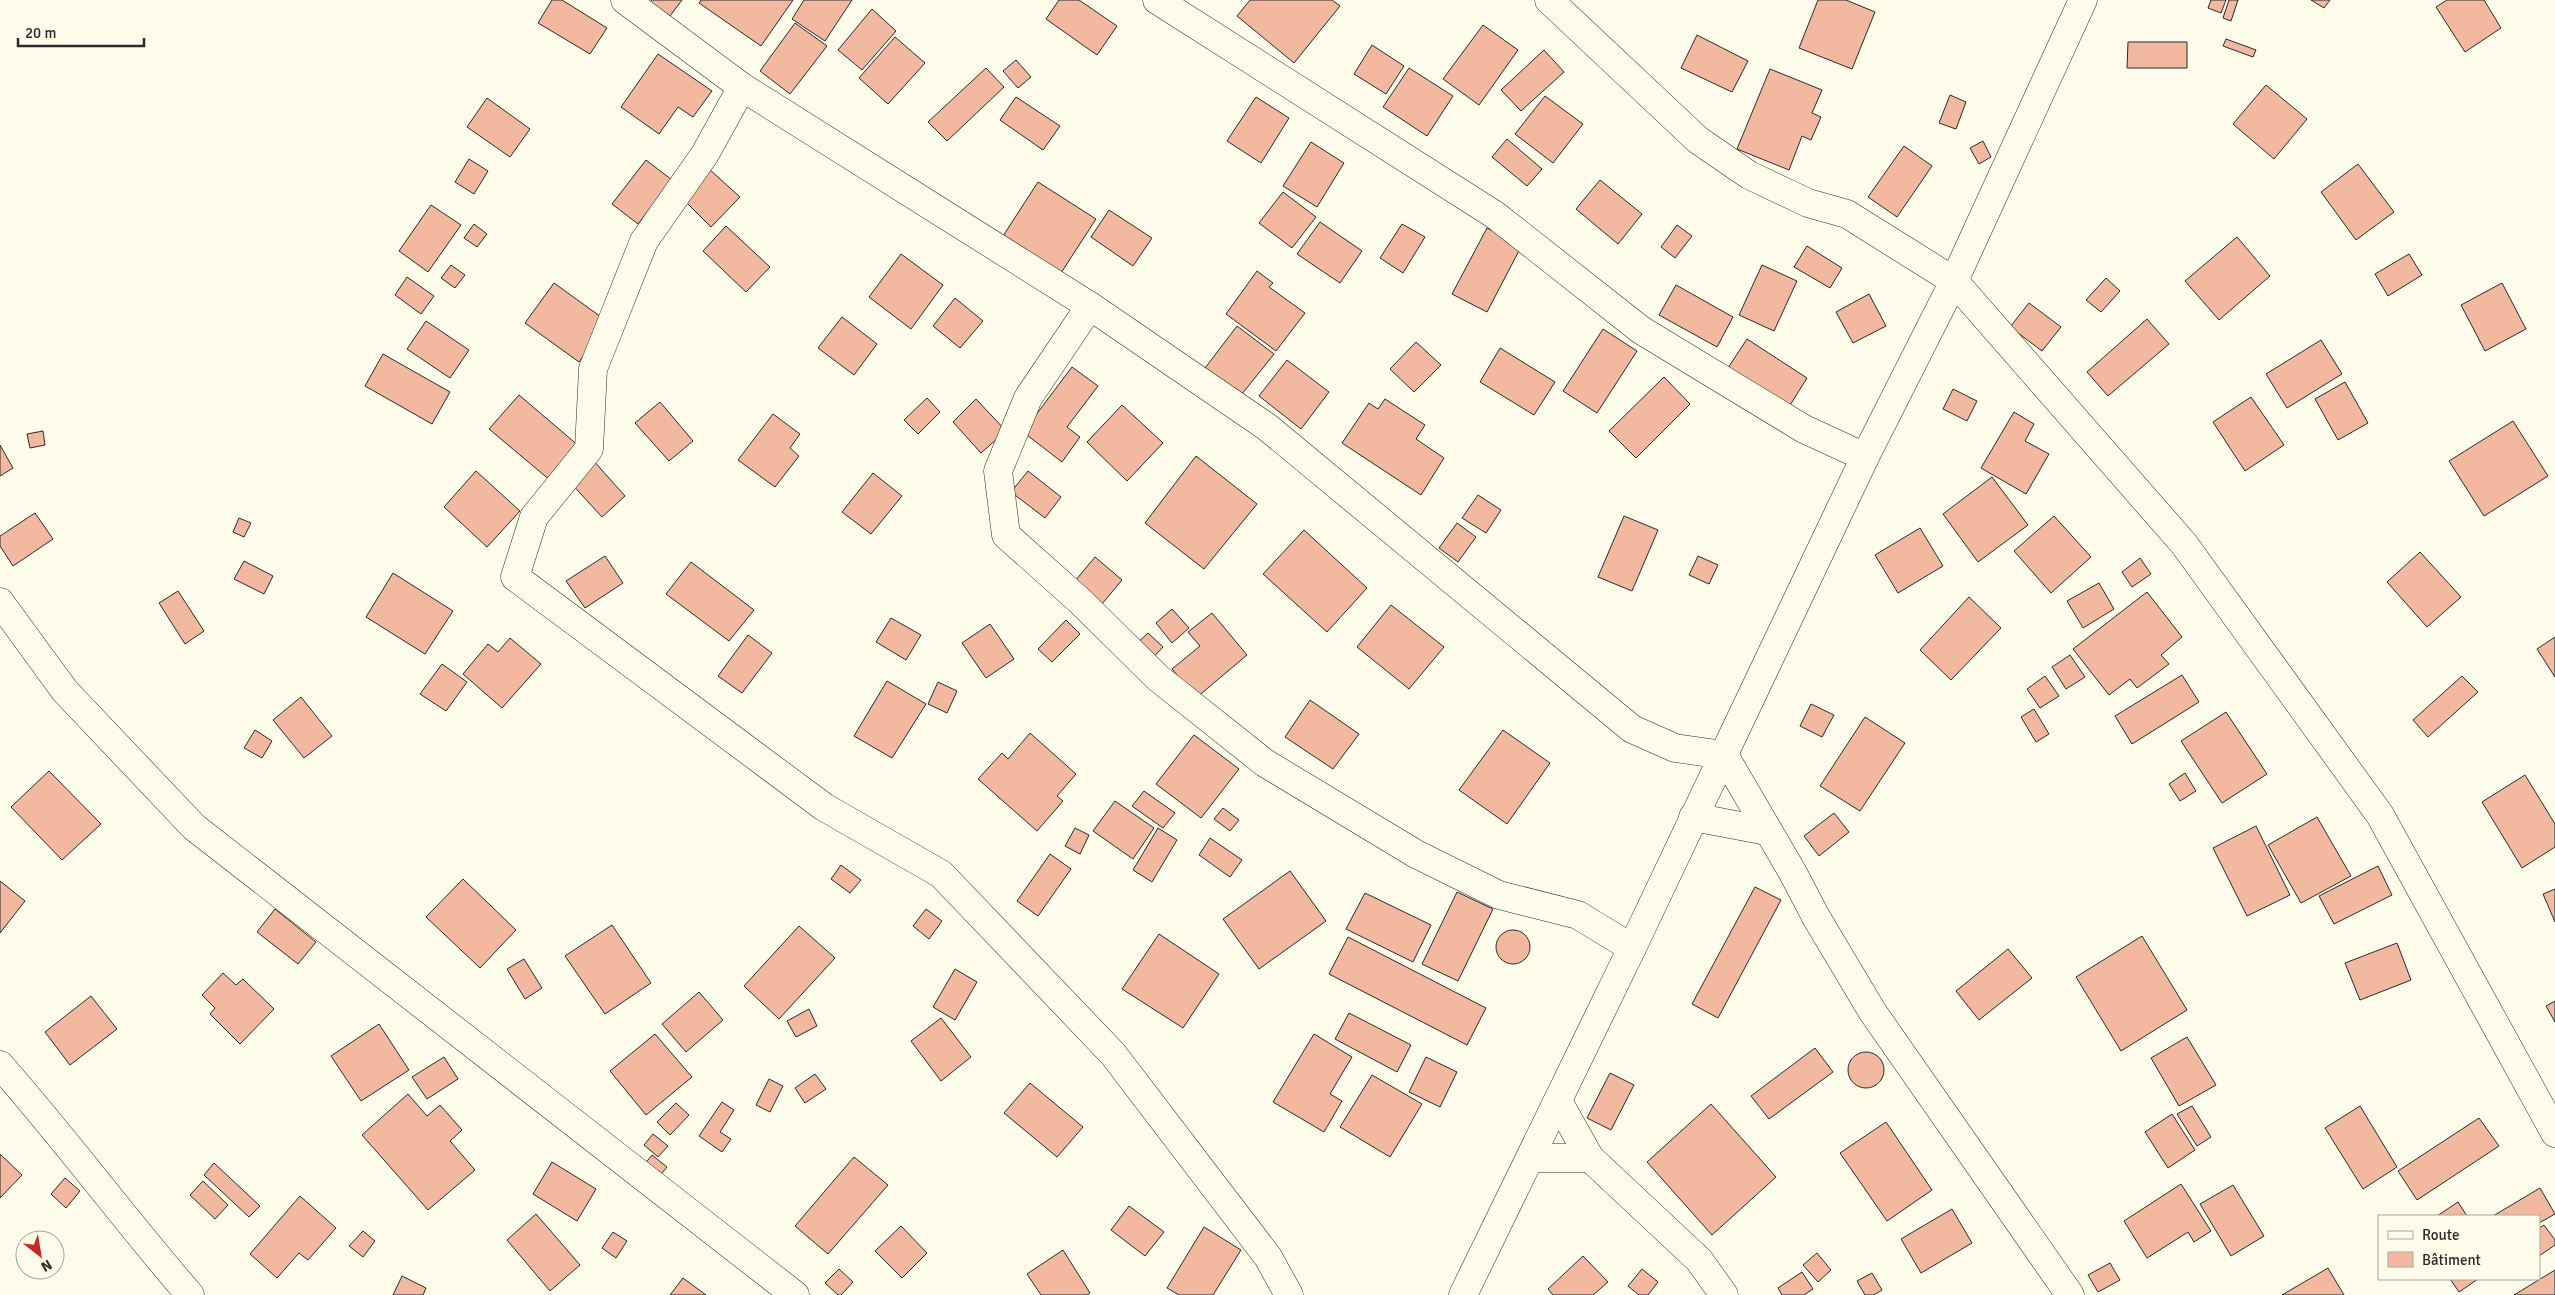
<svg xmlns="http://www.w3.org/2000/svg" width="2555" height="1295" font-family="Signika,sans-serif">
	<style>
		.building { fill: #f2b8a0; stroke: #2b2b2b }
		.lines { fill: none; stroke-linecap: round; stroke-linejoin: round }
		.minor-casing { stroke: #2b2b2b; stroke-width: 29 }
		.highway-casing { stroke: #2b2b2b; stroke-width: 29 }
		.minor { stroke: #fdfbea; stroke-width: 28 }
		.highway { stroke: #fdfbea; stroke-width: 28 }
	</style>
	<rect width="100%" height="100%" fill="#fdfbea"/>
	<!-- building -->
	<g class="building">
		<path d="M552,0H562L607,28L590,54L538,23Z"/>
		<path d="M652,0H682L670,16L650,2Z"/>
		<path d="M701,0H793L761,46L699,3Z"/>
		<path d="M804,0H852L825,41L792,19Z"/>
		<path d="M1059,0H1079L1117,26L1097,55L1046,19Z"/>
		<path d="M1250,0H1332L1340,6L1294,63L1237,16Z"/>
		<path d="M1818,0H1846L1875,12L1852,69L1799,48Z"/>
		<path d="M2211,0H2226L2221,13L2208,8Z"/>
		<path d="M2229,0H2238L2231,21L2223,18Z"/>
		<path d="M2311,0H2330L2324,8Z"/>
		<path d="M2447,0H2484L2501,28L2465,52L2436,7Z"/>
		<path d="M872,9L896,31L862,70L838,50Z"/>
		<path d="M795,23L827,46L790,94L760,71Z"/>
		<path d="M1483,25L1518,50L1479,105L1443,79Z"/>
		<path d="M1697,35L1748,61L1732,92L1681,68Z"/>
		<path d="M895,37L925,63L888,104L859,78Z"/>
		<path d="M2226,39L2256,50L2253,57L2223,46Z"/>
		<path d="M2128,42H2187V68H2127Z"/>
		<path d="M1372,45L1404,66L1386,94L1354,74Z"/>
		<path d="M1544,50L1564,72L1521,111L1501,90Z"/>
		<path d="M658,54L712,91L693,117L678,107L659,134L621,107Z"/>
		<path d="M1016,60L1031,77L1018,88L1003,71Z"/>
		<path d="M986,68L1004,87L947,141L928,122Z"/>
		<path d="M1409,68L1453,96L1427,136L1383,107Z"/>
		<path d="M1770,69L1822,90L1812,113L1821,117L1811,140L1802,136L1789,170L1737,149Z"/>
		<path d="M2266,85L2307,119L2274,159L2233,124Z"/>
		<path d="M1950,95L1966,102L1956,129L1939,123Z"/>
		<path d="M1545,96L1583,124L1553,163L1515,134Z"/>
		<path d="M1016,97L1060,126L1043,150L1000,120Z"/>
		<path d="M1256,97L1289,118L1261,163L1227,141Z"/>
		<path d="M487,98L530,129L510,157L467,127Z"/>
		<path d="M1507,139L1542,169L1527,186L1492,157Z"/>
		<path d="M1983,141L1991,157L1979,164L1970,148Z"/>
		<path d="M1311,142L1344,163L1317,207L1283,186Z"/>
		<path d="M1904,146L1932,166L1897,217L1868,197Z"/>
		<path d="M469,159L488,171L474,194L455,182Z"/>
		<path d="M646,160L672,180L638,224L612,204Z"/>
		<path d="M2358,164L2394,212L2356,240L2321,192Z"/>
		<path d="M709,169L740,197L711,227L682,198Z"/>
		<path d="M1600,180L1642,214L1618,244L1576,209Z"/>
		<path d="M1038,182L1096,219L1061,273L1003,236Z"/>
		<path d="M1283,192L1316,217L1292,248L1259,223Z"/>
		<path d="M431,205L461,225L428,272L399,251Z"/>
		<path d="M1109,210L1152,238L1133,266L1091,237Z"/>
		<path d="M1320,222L1362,251L1340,283L1297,254Z"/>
		<path d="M474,224L487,234L477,247L464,238Z"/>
		<path d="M1402,224L1425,237L1403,273L1380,258Z"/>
		<path d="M1677,225L1692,236L1675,258L1661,247Z"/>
		<path d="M726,226L770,267L746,292L703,251Z"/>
		<path d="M1487,228L1522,245L1487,312L1452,294Z"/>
		<path d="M2237,237L2270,276L2219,320L2185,281Z"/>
		<path d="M1807,246L1842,268L1830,288L1794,267Z"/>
		<path d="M901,254L943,285L911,329L869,297Z"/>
		<path d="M2409,254L2422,275L2388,296L2375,274Z"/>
		<path d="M451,265L465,275L455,288L441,278Z"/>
		<path d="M1762,265L1797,281L1774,331L1739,315Z"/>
		<path d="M1257,271L1273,283L1269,287L1305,313L1276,351L1226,314Z"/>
		<path d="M407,277L434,296L421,314L395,295Z"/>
		<path d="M2106,278L2120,291L2101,312L2086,300Z"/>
		<path d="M554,283L608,322L579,362L525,323Z"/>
		<path d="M2502,283L2526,329L2485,351L2461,305Z"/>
		<path d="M1676,285L1733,317L1717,347L1659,315Z"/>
		<path d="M1869,294L1886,326L1853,343L1836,312Z"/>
		<path d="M955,298L983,321L960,348L933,326Z"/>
		<path d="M2029,303L2061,327L2042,351L2010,327Z"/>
		<path d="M842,317L877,344L854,375L818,348Z"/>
		<path d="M2147,319L2169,344L2108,396L2087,372Z"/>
		<path d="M426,321L469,350L450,378L407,349Z"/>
		<path d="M1237,326L1274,354L1238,399L1202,372Z"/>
		<path d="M1603,329L1637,351L1597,413L1563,391Z"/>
		<path d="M1747,339L1807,378L1787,410L1726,371Z"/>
		<path d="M2321,340L2342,374L2287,408L2266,374Z"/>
		<path d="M1416,342L1441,365L1414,392L1390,369Z"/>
		<path d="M1500,348L1555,382L1534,415L1480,382Z"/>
		<path d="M383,354L450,392L432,424L365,386Z"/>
		<path d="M1287,360L1329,392L1301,429L1259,396Z"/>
		<path d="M1072,367L1098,386L1067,427L1080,437L1062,462L1023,432Z"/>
		<path d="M1664,377L1690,404L1636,458L1609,431Z"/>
		<path d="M2345,382L2368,423L2338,440L2315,399Z"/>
		<path d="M1953,389L1977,401L1967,421L1943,409Z"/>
		<path d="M519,395L580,447L551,481L489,429Z"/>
		<path d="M2251,397L2284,445L2245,471L2213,422Z"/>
		<path d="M927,398L940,412L918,434L904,420Z"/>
		<path d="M976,399L1006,431L981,453L953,422Z"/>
		<path d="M1385,399L1425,425L1416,439L1444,458L1421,495L1342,443L1369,403L1378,409Z"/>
		<path d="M660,402L693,441L669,461L635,423Z"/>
		<path d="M1122,405L1163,443L1127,481L1087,442Z"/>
		<path d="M2014,412L2034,424L2025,441L2049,454L2026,494L1981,468Z"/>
		<path d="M773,414L800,434L790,448L799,456L775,487L738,460Z"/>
		<path d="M2513,421L2548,476L2484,516L2449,461Z"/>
		<path d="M43,431L45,445L30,448L27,434Z"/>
		<path d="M0,445L13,468L0,476Z"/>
		<path d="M1196,456L1257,504L1204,569L1145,523Z"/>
		<path d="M592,459L625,496L602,517L568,480Z"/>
		<path d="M476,471L520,511L487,547L444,507Z"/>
		<path d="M1028,471L1061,497L1045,518L1011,492Z"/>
		<path d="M873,473L902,496L871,534L842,512Z"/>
		<path d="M1992,477L2028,525L1978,562L1943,514Z"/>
		<path d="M1478,495L1501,510L1486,533L1462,518Z"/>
		<path d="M35,513L53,539L13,566L0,546V536Z"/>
		<path d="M1624,516L1658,530L1632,591L1598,577Z"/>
		<path d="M2054,516L2091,557L2051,593L2014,551Z"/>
		<path d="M239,518L251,523L244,537L233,532Z"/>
		<path d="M1457,523L1476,537L1458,562L1439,548Z"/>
		<path d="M1920,528L1943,566L1898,593L1875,555Z"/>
		<path d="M1304,530L1367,588L1327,632L1263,574Z"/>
		<path d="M2420,552L2461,597L2427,627L2387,582Z"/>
		<path d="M605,556L623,583L585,608L566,581Z"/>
		<path d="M1698,556L1718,565L1709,584L1689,575Z"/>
		<path d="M1095,557L1122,580L1102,604L1075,581Z"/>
		<path d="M2140,558L2151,574L2132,587L2122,572Z"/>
		<path d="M244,561L273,576L264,594L234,579Z"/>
		<path d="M691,562L754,610L729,641L666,594Z"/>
		<path d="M393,573L453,611L425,654L366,617Z"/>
		<path d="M2099,583L2114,609L2083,628L2067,601Z"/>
		<path d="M178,591L204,631L185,644L159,603Z"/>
		<path d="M2147,592L2182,637L2161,655L2169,664L2137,688L2130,679L2109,695L2073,649Z"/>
		<path d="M1969,597L2001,628L1951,680L1920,650Z"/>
		<path d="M1391,605L1444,647L1409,689L1357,647Z"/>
		<path d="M1172,609L1189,628L1172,643L1156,623Z"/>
		<path d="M1212,613L1247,655L1196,698L1172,669L1200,646L1188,632Z"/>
		<path d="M891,618L921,635L906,660L876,642Z"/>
		<path d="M1066,620L1080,634L1052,662L1038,649Z"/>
		<path d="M990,624L1014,659L986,678L962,643Z"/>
		<path d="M1148,633L1163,647L1148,663L1132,648Z"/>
		<path d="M748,635L772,653L742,693L718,676Z"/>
		<path d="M2555,637V677L2537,649Z"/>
		<path d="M510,638L541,664L502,708L463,674L488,644L498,652Z"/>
		<path d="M2070,655L2085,677L2066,689L2052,667Z"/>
		<path d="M442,664L467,682L446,711L420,694Z"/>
		<path d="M2182,675L2199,702L2132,744L2115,716Z"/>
		<path d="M2045,676L2059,696L2040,708L2027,689Z"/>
		<path d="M2462,676L2478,692L2428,737L2413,720Z"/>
		<path d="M887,681L926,704L892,758L854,736Z"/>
		<path d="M938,682L957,691L947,713L928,704Z"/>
		<path d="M301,697L332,736L304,758L273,720Z"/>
		<path d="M1310,700L1359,734L1333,769L1285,737Z"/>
		<path d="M1811,704L1834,715L1822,737L1800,726Z"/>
		<path d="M2034,709L2049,734L2036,742L2021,717Z"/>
		<path d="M2226,712L2267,774L2222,803L2181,741Z"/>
		<path d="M1865,717L1905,743L1860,811L1820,786Z"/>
		<path d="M255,730L272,741L262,758L244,748Z"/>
		<path d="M1503,730L1550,763L1507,824L1459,790Z"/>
		<path d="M1030,733L1076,774L1057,796L1063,801L1037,831L978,779L1002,753L1008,759Z"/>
		<path d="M1194,735L1239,769L1201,818L1156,784Z"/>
		<path d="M49,771L101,824L62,860L11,807Z"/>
		<path d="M2185,773L2196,791L2180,801L2169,784Z"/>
		<path d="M2525,775L2555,824V847L2522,868L2482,802Z"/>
		<path d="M1144,791L1175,813L1163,828L1132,806Z"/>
		<path d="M1115,801L1154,828L1133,859L1093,831Z"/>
		<path d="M1223,808L1239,820L1230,831L1214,819Z"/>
		<path d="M1834,813L1849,832L1819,856L1804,836Z"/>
		<path d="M2317,817L2351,876L2301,903L2268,845Z"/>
		<path d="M2256,826L2290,895L2247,916L2213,848Z"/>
		<path d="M1075,828L1089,835L1080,854L1065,846Z"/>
		<path d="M1158,828L1177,840L1152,882L1133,870Z"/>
		<path d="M1210,838L1242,860L1230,877L1199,855Z"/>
		<path d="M1050,854L1071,869L1038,916L1017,901Z"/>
		<path d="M841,865L861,880L850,893L831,879Z"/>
		<path d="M2378,866L2392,895L2334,924L2319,896Z"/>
		<path d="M1290,871L1326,921L1259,969L1223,919Z"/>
		<path d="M463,879L516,930L480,968L426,917Z"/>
		<path d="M0,881L25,901L0,933Z"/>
		<path d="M1755,887L1781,900L1718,1018L1692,1004Z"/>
		<path d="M2555,889V922L2543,894Z"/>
		<path d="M1457,892L1493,909L1458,981L1422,964Z"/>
		<path d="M1365,893L1431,925L1413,962L1346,929Z"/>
		<path d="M275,909L316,942L298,964L257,932Z"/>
		<path d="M926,909L942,921L929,939L913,926Z"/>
		<path d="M612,925L651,983L605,1014L565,956Z"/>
		<path d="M799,926L835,958L779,1019L744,986Z"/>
		<circle cx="1513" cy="947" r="17"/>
		<path d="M1159,934L1219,974L1183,1028L1122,989Z"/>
		<path d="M2142,936L2187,1010L2121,1051L2076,977Z"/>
		<path d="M1348,937L1486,1008L1467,1045L1329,974Z"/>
		<path d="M2397,943L2411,980L2360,1000L2345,963Z"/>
		<path d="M2008,949L2032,978L1979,1020L1956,991Z"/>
		<path d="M524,959L542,988L525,999L507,969Z"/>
		<path d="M955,969L977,982L955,1020L933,1007Z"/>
		<path d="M223,973L236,985L243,979L274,1009L240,1044L210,1014L215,1008L202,995Z"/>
		<path d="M699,992L723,1020L686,1052L662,1024Z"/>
		<path d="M91,996L117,1029L70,1065L45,1032Z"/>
		<path d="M2555,1001V1022L2546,1006Z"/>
		<path d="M809,1009L817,1026L796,1037L787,1021Z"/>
		<path d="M1349,1013L1411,1045L1397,1072L1335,1039Z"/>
		<path d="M941,1018L971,1057L941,1081L911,1041Z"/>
		<path d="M379,1024L409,1070L361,1101L331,1056Z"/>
		<path d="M655,1034L692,1077L646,1115L610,1071Z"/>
		<path d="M1314,1034L1352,1057L1330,1094L1342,1101L1324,1132L1273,1102Z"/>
		<path d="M2187,1037L2216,1085L2179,1106L2151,1058Z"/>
		<path d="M1815,1048L1833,1072L1769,1119L1751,1096Z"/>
		<circle cx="1866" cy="1070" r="18"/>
		<path d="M444,1057L458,1079L427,1099L412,1077Z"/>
		<path d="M1426,1057L1457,1072L1440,1107L1409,1092Z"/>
		<path d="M1610,1073L1634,1085L1611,1130L1587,1118Z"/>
		<path d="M815,1074L826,1089L805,1103L795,1088Z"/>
		<path d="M1372,1075L1422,1104L1390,1157L1340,1127Z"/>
		<path d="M769,1079L783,1086L770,1112L756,1105Z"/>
		<path d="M1030,1083L1083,1127L1057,1157L1004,1113Z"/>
		<path d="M408,1094L427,1116L440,1105L462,1130L450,1141L475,1170L428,1210L362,1135Z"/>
		<path d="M722,1102L734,1110L720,1132L731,1139L722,1152L699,1136Z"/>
		<path d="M676,1103L689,1115L670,1135L657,1122Z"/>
		<path d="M1711,1104L1776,1177L1712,1235L1647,1162Z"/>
		<path d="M2192,1106L2211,1137L2197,1146L2177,1114Z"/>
		<path d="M2360,1106L2397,1167L2363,1189L2325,1128Z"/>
		<path d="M2172,1114L2195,1150L2168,1168L2145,1132Z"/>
		<path d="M2479,1118L2499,1146L2417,1200L2398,1171Z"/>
		<path d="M1886,1122L1932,1190L1887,1221L1840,1153Z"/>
		<path d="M653,1134L668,1146L658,1157L644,1145Z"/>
		<path d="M0,1154L22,1175L0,1198Z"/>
		<path d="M652,1155L667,1167L658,1178L643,1166Z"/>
		<path d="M854,1157L888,1185L828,1254L795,1226Z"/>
		<path d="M552,1162L596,1189L577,1221L533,1194Z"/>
		<path d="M214,1163L260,1206L249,1217L204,1175Z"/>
		<path d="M65,1178L80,1191L66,1208L51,1194Z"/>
		<path d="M203,1181L228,1205L215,1219L190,1195Z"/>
		<path d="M2181,1184L2211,1231L2194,1242L2188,1232L2147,1258L2124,1221Z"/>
		<path d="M2233,1185L2264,1236L2231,1256L2200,1204Z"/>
		<path d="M2540,1188L2555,1214L2539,1223V1216H2493Z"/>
		<path d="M300,1196L336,1228L308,1260L299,1253L277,1278L250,1254Z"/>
		<path d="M2458,1202L2467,1216H2437Z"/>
		<path d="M1129,1206L1164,1232L1145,1256L1111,1230Z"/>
		<path d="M1952,1209L1972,1243L1921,1273L1901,1239Z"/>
		<path d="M536,1214L580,1265L550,1291L507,1240Z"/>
		<path d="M2544,1225L2555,1240V1245L2539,1256V1228Z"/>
		<path d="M901,1226L927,1253L902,1278L875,1251Z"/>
		<path d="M1204,1227L1241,1250L1213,1295H1179L1167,1288Z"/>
		<path d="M363,1231L375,1241L363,1257L349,1246Z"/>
		<path d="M613,1232L627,1241L616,1258L602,1248Z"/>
		<path d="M1063,1250L1090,1293L1087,1295H1041L1027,1274Z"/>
		<path d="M1817,1253L1831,1270L1818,1282L1803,1265Z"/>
		<path d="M1583,1256L1608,1282L1593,1295H1553L1548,1289Z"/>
		<path d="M2110,1263L2120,1280L2098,1292L2088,1275Z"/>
		<path d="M2328,1268L2344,1295H2282Z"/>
		<path d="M839,1269L853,1282L841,1295H838L825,1283Z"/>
		<path d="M1642,1269L1658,1282L1648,1295H1639L1628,1286Z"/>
		<path d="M2555,1270V1295H2514Z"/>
		<path d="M1802,1272L1813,1289L1804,1295H1782L1778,1288Z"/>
		<path d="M1872,1273L1882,1290L1874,1295H1865L1857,1281Z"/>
		<path d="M402,1276L426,1288L423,1295H393Z"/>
		<path d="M683,1278L706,1295H670Z"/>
		<path d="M2450,1279H2478L2459,1292Z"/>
	</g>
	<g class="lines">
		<!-- minor casing -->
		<g class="minor-casing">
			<g id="minor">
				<path d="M625,0L742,87L1090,306L1267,427L1632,729L1675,748L1724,755L1793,873L1816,917L1872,1011L2070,1295"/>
				<path d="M1157,0L1495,215L1641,330L1804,429L1865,457"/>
				<path d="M1549,0L1698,140L1749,175L1808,203L1847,214L1954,281L2184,544L2380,815L2555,1133"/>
				<path d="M742,87L705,154L644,241L593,369L589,449L534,517L515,577L824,807L941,874L1113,1054L1268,1257L1289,1295"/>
				<path d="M1090,306L1028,398L998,471L1006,535L1080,601L1158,678L1265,763L1416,854L1499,895L1578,915L1632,948"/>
				<path d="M0,602L65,691L194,827L795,1295"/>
				<path d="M1693,817L1767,831"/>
				<path d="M0,1065C66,1140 125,1220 190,1295"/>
				<path d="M1558,1101L1590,1158L1699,1260L1724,1295"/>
				<path d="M1531,1158H1590"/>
			</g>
		</g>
		<!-- highway casing -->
		<g class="highway-casing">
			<path id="highway" d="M1463,1295L1632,948L1865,457L1954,281L2083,0"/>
		</g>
		<!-- minor -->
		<use href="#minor" class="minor"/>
		<!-- highway -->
		<use href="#highway" class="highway"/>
	</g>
	<!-- legend -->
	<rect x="2378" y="1215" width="162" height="65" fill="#fdfbea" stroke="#a9a89e"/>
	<rect x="2388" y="1231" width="25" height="8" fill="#fdfbea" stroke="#a9a89e"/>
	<text x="2422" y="1240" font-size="15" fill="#2b2b2b">Route</text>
	<rect x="2388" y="1252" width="25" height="15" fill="#f2b8a0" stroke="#a9a89e"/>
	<text x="2422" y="1265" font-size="15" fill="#2b2b2b">Bâtiment</text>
	<!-- north arrow -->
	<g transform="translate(40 1255) rotate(149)"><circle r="24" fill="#fdfbea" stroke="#a9a89e"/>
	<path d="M0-4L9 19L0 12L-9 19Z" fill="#c62828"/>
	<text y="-8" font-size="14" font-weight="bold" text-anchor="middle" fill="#2b2b2b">N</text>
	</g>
	<!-- scale -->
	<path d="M18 38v8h126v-8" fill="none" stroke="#2b2b2b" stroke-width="2.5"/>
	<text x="25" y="38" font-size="15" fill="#2b2b2b" stroke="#fdfbea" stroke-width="4" paint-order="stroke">20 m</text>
</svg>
